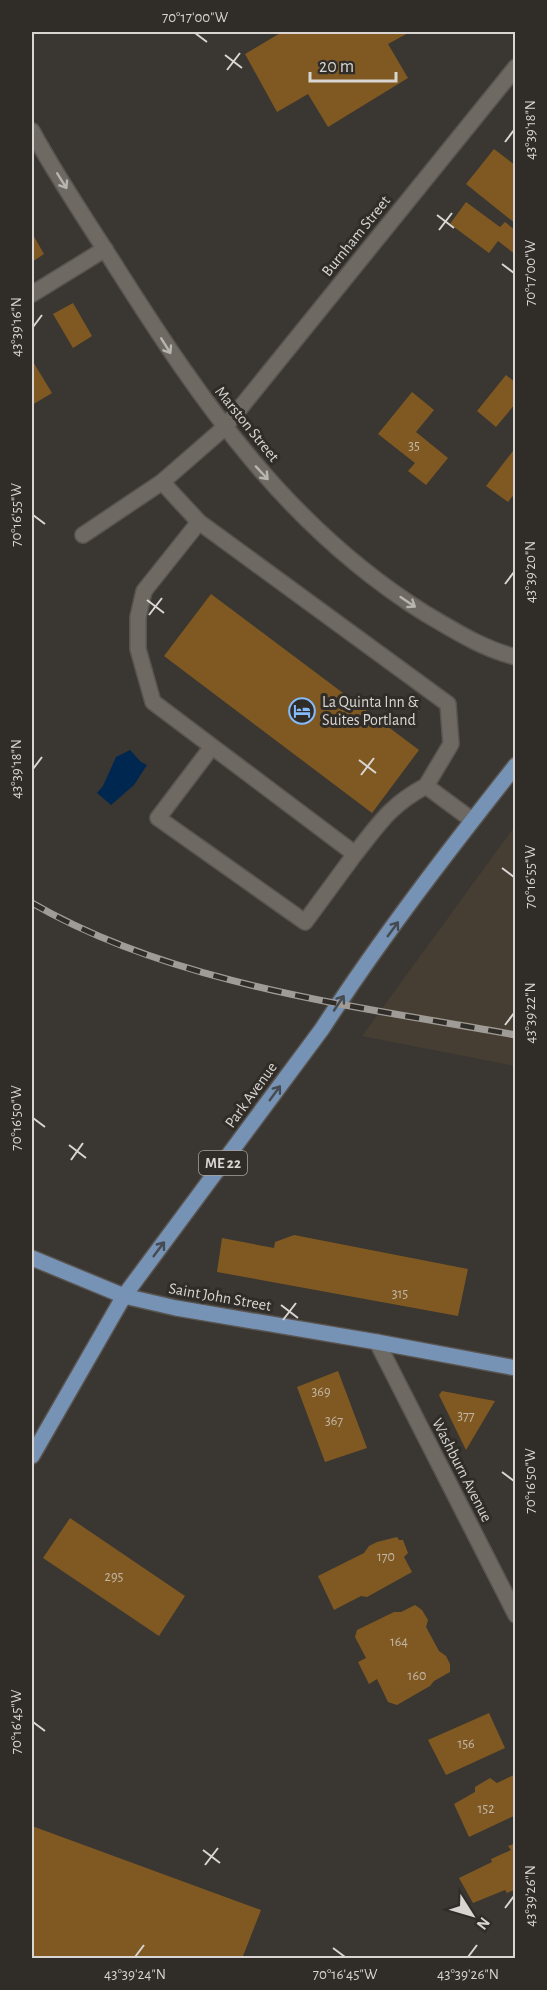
<svg xmlns="http://www.w3.org/2000/svg" width="547" height="1990" font-family="'Alegreya Sans',sans-serif">
	<style>
		.built { fill: #473e33 }
		.water { fill: #002750 }
		.building { fill: #805922 }
		.lines { fill: none; stroke-linecap: round; stroke-linejoin: round }
		.minor-casing { stroke: #595450; stroke-width: 18 }
		.major-casing { stroke: #595450; stroke-width: 18 }
		.minor { stroke: #6e6963; stroke-width: 15 }
		.major { stroke: #7693b5; stroke-width: 15 }
		.rail-casing { stroke: #9f9b97; stroke-width: 7 }
		.rail { stroke: #302c27; stroke-width: 4.5; stroke-dasharray: 14; stroke-linecap: butt }
		.oneway { stroke: #b8b5b1 }
		.oneway2 { stroke: #454b52 }
		.ticks { fill: none; stroke: #d8d5d2; stroke-width: 2 }
		.labels { text-anchor: middle; dominant-baseline: central; stroke-width: 6; stroke-linejoin: round; paint-order: stroke }
		.number-label { font-size: 14px; fill: #c2b6a6 }
		.shield { fill: #302c27; stroke: #a6a29f; stroke-width: 1.5 }
		.shield-label { font-size: 15px; font-weight: bold; fill: #d8d5d2 }
		.street-label { font-size: 16px; fill: #d8d5d2; stroke: #302c27 }
		.poi-label { font-size: 16px; fill: #d8d5d2; stroke: #302c27; text-anchor: start }
		.neatline { fill: none; stroke: #d8d5d2; stroke-width: 2 }
		.ticks-label { font-size: 15px; text-anchor: middle; fill: #d8d5d2 }
	</style>
	<rect width="100%" height="100%" fill="#3a3631"/>
	<!-- built -->
	<path class="built" d="M515,826V1066L362,1036Z"/>
	<!-- water -->
	<path class="water" d="M130,750L141,762L147,765L134,785L111,805L97,793L103,786L116,757Z"/>
	<!-- building -->
	<g class="building">
		<path d="M282,32H410L388,44L408,78L328,127L308,94L277,112L245,54Z"/>
		<path d="M494,149L516,166V224L466,184Z"/>
		<path d="M466,202L500,227L505,222L516,231V255L498,241L489,253L450,224Z"/>
		<path d="M32,233L44,254L32,262Z"/>
		<path d="M73,303L92,336L73,348L53,314Z"/>
		<path d="M32,360L52,393L32,405Z"/>
		<path d="M506,375L516,383V403L496,427L477,411Z"/>
		<path d="M412,392L434,410L416,432L448,458L426,485L408,471L415,463L378,434Z"/>
		<path d="M516,447V492L508,502L486,486Z"/>
		<path d="M211,594L419,750L372,813L164,656Z"/>
		<path d="M294,1235L468,1269L458,1316L217,1272L222,1238L274,1248L275,1242Z"/>
		<path d="M338,1371L367,1448L325,1462L297,1387Z"/>
		<path d="M442,1391L495,1401L466,1450L439,1395Z"/>
		<path d="M70,1518L185,1596L159,1636L43,1558Z"/>
		<path d="M397,1537L399,1540H403L408,1553L404,1557L412,1572L367,1597L361,1596L334,1610L318,1576L364,1553L369,1546L377,1542Z"/>
		<path d="M415,1605L422,1610L428,1620L426,1627L439,1651L446,1656L450,1664V1672L434,1681L430,1686L397,1705L388,1702L377,1679L369,1684L358,1662L366,1658L355,1637L357,1630L394,1612H401Z"/>
		<path d="M489,1713L505,1748L446,1775L428,1740Z"/>
		<path d="M516,1774V1815L469,1837L454,1804L475,1792V1787L490,1778L497,1783Z"/>
		<path d="M32,1826L261,1910L243,1956L250,1958H32Z"/>
		<path d="M516,1843V1889L507,1893L505,1890L473,1903L459,1878L492,1862L491,1859L511,1850L508,1846Z"/>
	</g>
	<g class="lines">
		<!-- minor casing -->
		<g class="minor-casing">
			<g id="minor">
				<path d="M32,131C58,179 89,224 118,270C203,404 288,528 426,614C455,631 483,649 516,657"/>
				<path d="M32,294L105,249"/>
				<path d="M199,522L448,704L451,744L426,786"/>
				<path d="M83,535L162,482"/>
				<path d="M211,748L158,818L305,922L355,854"/>
				<path d="M472,820L426,786C390,805 379,824 355,854L153,702L138,649V617L144,591L199,522L162,482L224,428L516,67"/>
				<path d="M377,1342L516,1615"/>
			</g>
		</g>
		<!-- major casing -->
		<g class="major-casing">
			<g id="major">
				<path d="M32,1258L124,1296L176,1308L377,1342L516,1368"/>
				<path d="M32,1456L124,1296L322,1029C381,938 448,851 516,765"/>
			</g>
		</g>
		<!-- minor -->
		<use href="#minor" class="minor"/>
		<!-- major -->
		<use href="#major" class="major"/>
		<!-- rail casing -->
		<g class="rail-casing">
			<path id="rail" d="M32,903C174,985 355,1006 516,1035"/>
		</g>
		<!-- rail -->
		<use href="#rail" class="rail"/>
	</g>
	<!-- one-way arrows -->
	<defs><path id="oneway-shaft" d="M-6 0H5M1.5-3L5.5 0L1.5 3" fill="none" stroke-width="1.6" stroke-linecap="round" stroke-linejoin="round" transform="scale(1.5)"/></defs>
	<g class="oneway">
		<use href="#oneway-shaft" transform="translate(62 181) rotate(58)"/>
		<use href="#oneway-shaft" transform="translate(166 346) rotate(58)"/>
		<use href="#oneway-shaft" transform="translate(262 473) rotate(47)"/>
		<use href="#oneway-shaft" transform="translate(408 602) rotate(34)"/>
	</g>
	<g class="oneway2">
		<use href="#oneway-shaft" transform="translate(393 929) rotate(-54)"/>
		<use href="#oneway-shaft" transform="translate(339 1003) rotate(-56)"/>
		<use href="#oneway-shaft" transform="translate(275 1093) rotate(-54)"/>
		<use href="#oneway-shaft" transform="translate(159 1249) rotate(-53)"/>
	</g>
	<!-- ticks -->
	<path class="ticks" d="M195,33L207,42M225,55L242,68M227,70L240,53M505,142L514,130M437,215L454,228M439,230L452,213M502,264L514,273M33,327L42,315M33,515L45,524M505,584L514,572M147,600L164,613M149,615L162,598M359,760L376,773M33,769L42,757M361,775L374,758M502,868L514,877M505,1025L514,1013M33,1118L45,1127M69,1145L86,1158M71,1160L83,1143M281,1305L298,1318M283,1320L296,1303M502,1472L514,1481M33,1722L45,1731M203,1850L220,1863M205,1865L218,1848M505,1908L514,1896M333,1948L345,1957M135,1957L144,1945M468,1957L477,1945"/>
	<!-- icons -->
	<defs>
		<g id="hotel-ring" transform="scale(1.35)"><circle r="9.5" fill="#302c27" stroke="#85bbfb" stroke-width="1.5"/><path d="M-6-4.5h1.5V1H6V5H4.5V3h-9V5H-6ZM-4 0a1.8 1.8 0 1 1 3.6 0ZM.5 0V-2.5h3Q6-2.5 6 0Z" fill="#85bbfb"/></g>
	</defs>
	<g fill-rule="evenodd">
		<use href="#hotel-ring" x="302" y="711"/>
	</g>
	<g class="labels">
		<!-- number labels -->
		<g class="number-label">
			<text x="414" y="446">35</text>
			<text x="400" y="1294">315</text>
			<text x="321" y="1392">369</text>
			<text x="466" y="1416">377</text>
			<text x="334" y="1421">367</text>
			<text x="386" y="1557">170</text>
			<text x="114" y="1577">295</text>
			<text x="399" y="1642">164</text>
			<text x="417" y="1676">160</text>
			<text x="466" y="1744">156</text>
			<text x="486" y="1809">152</text>
		</g>
		<!-- shield labels -->
		<rect class="shield" x="199" y="1151" width="48" height="24" rx="4.5"/>
		<g class="shield-label">
			<text x="223" y="1163">ME 22</text>
		</g>
		<!-- street labels -->
		<g class="street-label">
			<text transform="translate(356 236) rotate(-51)">Burnham Street</text>
			<text transform="translate(247 424) rotate(51)">Marston Street</text>
			<text transform="translate(251 1095) rotate(-54)">Park Avenue</text>
			<text transform="translate(220 1297) rotate(10)">Saint John Street</text>
			<text transform="translate(462 1470) rotate(63)">Washburn Avenue</text>
		</g>
		<!-- poi labels -->
		<g class="poi-label">
			<text x="322" y="702">La Quinta Inn &amp;<tspan x="322" dy="18">Suites Portland</tspan></text>
		</g>
	</g>
	<!-- border -->
	<rect width="547" height="1990" fill="none" stroke="#302c27" stroke-width="66"/>
	<!-- north arrow -->
	<g transform="translate(472 1915) rotate(127)" stroke="#302c27" stroke-width="4.5" paint-order="stroke">
	<path d="M0-4.5L10 22L0 15L-10 22Z" fill="#d8d5d2"/>
	<text y="-9" font-size="16" font-weight="bold" text-anchor="middle" fill="#d8d5d2">N</text>
	</g>
	<!-- scale -->
	<path d="M310 72v9h86v-9" fill="none" stroke="#d8d5d2" stroke-width="3"/>
	<text x="319" y="72" font-size="18" fill="#d8d5d2" stroke="#302c27" stroke-width="4.5" paint-order="stroke">20 m</text>
	<rect x="33" y="33" width="481" height="1924" class="neatline"/>
	<g class="ticks-label">
		<text x="195" y="22">70°17'00"W</text>
		<text transform="translate(530 130) rotate(-90)" y="5">43°39'18"N</text>
		<text transform="translate(530 273) rotate(-90)" y="5">70°17'00"W</text>
		<text transform="translate(16 327) rotate(-90)" y="5">43°39'16"N</text>
		<text transform="translate(16 515) rotate(-90)" y="5">70°16'55"W</text>
		<text transform="translate(530 572) rotate(-90)" y="5">43°39'20"N</text>
		<text transform="translate(16 769) rotate(-90)" y="5">43°39'18"N</text>
		<text transform="translate(530 877) rotate(-90)" y="5">70°16'55"W</text>
		<text transform="translate(530 1013) rotate(-90)" y="5">43°39'22"N</text>
		<text transform="translate(16 1118) rotate(-90)" y="5">70°16'50"W</text>
		<text transform="translate(530 1481) rotate(-90)" y="5">70°16'50"W</text>
		<text transform="translate(16 1722) rotate(-90)" y="5">70°16'45"W</text>
		<text transform="translate(530 1896) rotate(-90)" y="5">43°39'26"N</text>
		<text x="135" y="1979">43°39'24"N</text>
		<text x="345" y="1979">70°16'45"W</text>
		<text x="468" y="1979">43°39'26"N</text>
	</g>
</svg>
